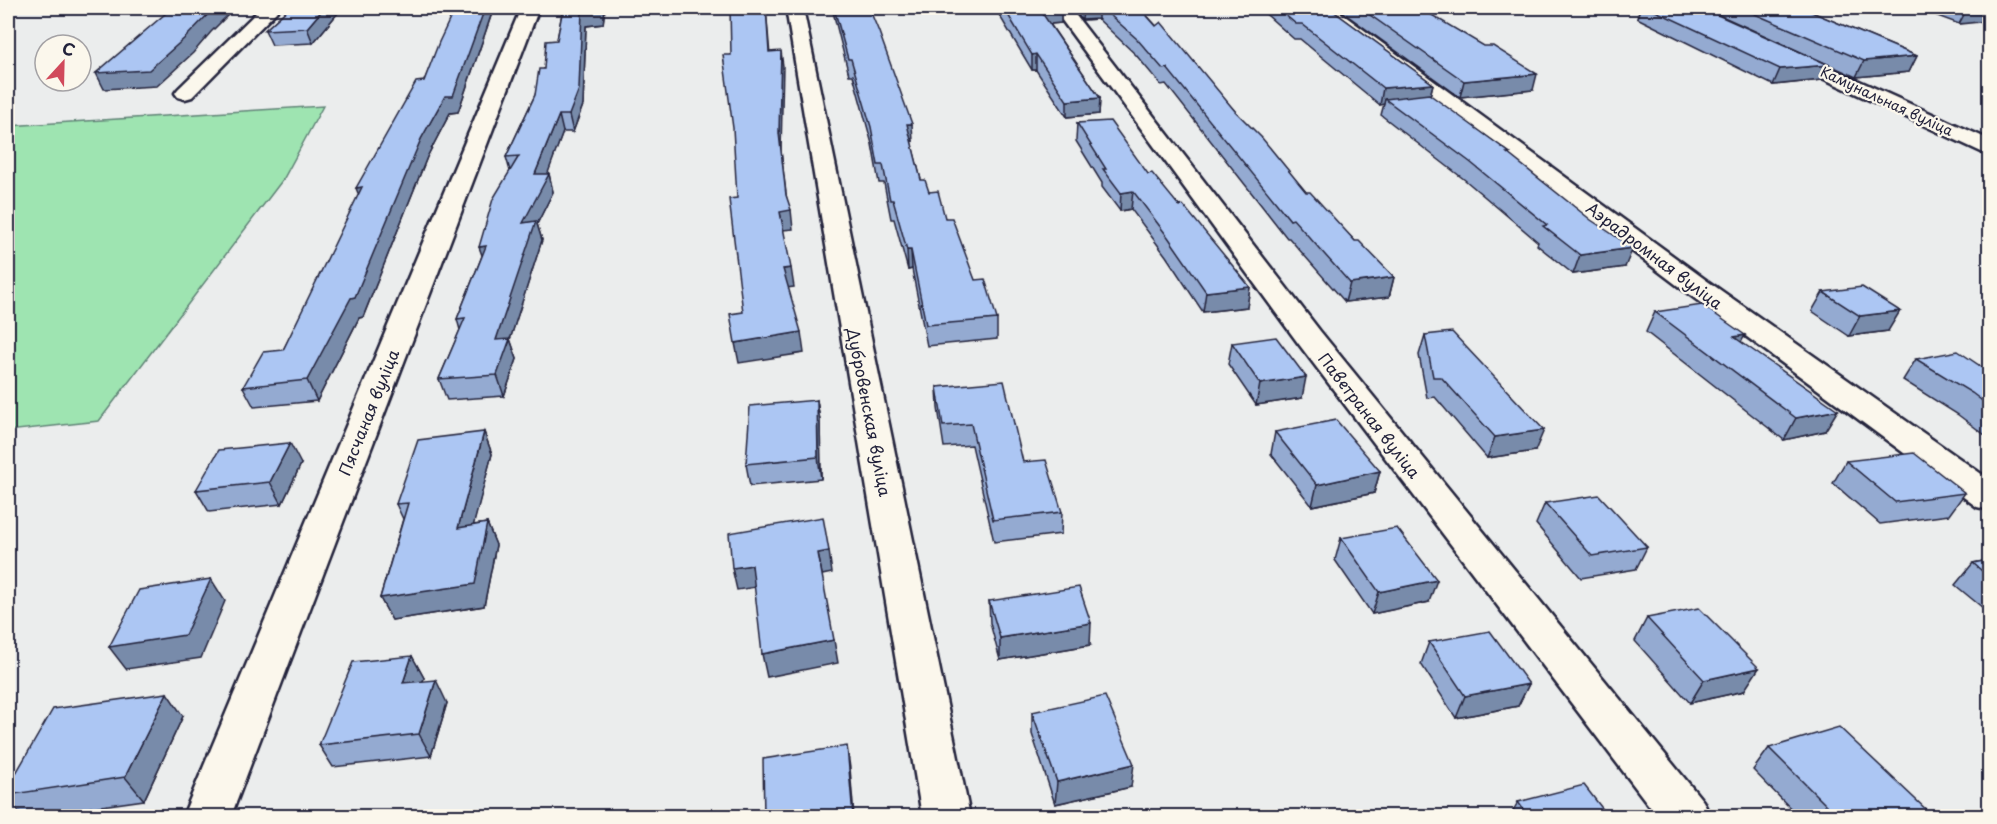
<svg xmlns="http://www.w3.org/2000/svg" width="1997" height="824" font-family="'Playpen Sans',sans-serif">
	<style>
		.green { fill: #9ee4b1; stroke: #608376; stroke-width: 1.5 }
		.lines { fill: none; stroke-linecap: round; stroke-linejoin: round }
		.street-casing { stroke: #22223b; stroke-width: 5 }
		.street { fill: #fbf7ec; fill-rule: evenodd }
		.wall { fill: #94aad1; stroke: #22223b; stroke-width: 1.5 }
		.shaded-wall { fill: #788baa; stroke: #22223b; stroke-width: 1.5 }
		.building { fill: #acc6f3; stroke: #22223b; stroke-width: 1.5 }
		.labels { text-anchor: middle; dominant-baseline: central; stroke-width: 4.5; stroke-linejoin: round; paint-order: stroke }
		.far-street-label { font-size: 14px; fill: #22223b; stroke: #fbf7ec }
		.street-label { font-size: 16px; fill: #22223b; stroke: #fbf7ec }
	</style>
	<rect width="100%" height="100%" fill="#ebeded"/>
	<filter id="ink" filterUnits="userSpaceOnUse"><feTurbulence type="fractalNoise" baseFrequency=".0167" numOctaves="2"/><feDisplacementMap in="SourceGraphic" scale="12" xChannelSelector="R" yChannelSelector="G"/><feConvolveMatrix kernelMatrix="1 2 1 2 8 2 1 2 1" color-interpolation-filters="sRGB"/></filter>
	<g filter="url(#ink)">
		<!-- green -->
		<path class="green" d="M323,106L284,178L99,421L8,431V126Z"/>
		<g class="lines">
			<!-- street casing -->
			<g class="street-casing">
				<g id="street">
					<path d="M261,8H280L192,97L185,99L178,97L175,93L178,89Z"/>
					<path d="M521,8H539L231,816H183Z"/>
					<path d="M786,8H803L970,816H922Z"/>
					<path d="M1053,8H1070L1320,331L1703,801L1710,816H1657L1298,343Z"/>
					<path d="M1315,8H1334L1706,280L1990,480V510L1977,507L1686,292L1317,12Z"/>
					<path d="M1784,47L1990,140V156L1777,57L1774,53L1777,49Z"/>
				</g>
			</g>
			<!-- street -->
			<use href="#street" class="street"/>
		</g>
		<!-- wall -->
		<g class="wall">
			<path d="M289,8H342L313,43L272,45L265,30Z"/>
			<path d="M455,8L497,13H492L458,112L450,113L427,157L363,317L359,318L317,401L254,407L243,387L283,350L424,81Z"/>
			<path d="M563,8H605L603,24L586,26L583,105L573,132H563L547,174H549L553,192L537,224L542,240L510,339L517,359L504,396L447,400L439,379L460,330L457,319L482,256L510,171L506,157L535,95L544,69L557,40Z"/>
			<path d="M832,8H869L913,141H911L921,180L945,218L975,280L997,319V339L927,346L912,269L908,270L894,219H891L884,183H879L872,144L853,75H849Z"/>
			<path d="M995,8H1061V23L1050,24L1100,98L1099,114L1067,117L1036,70H1032Z"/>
			<path d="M1072,8H1140L1235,111L1306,192L1355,241L1394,277L1389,297L1345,302L1289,238H1287L1166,84L1161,85L1136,55L1098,19L1082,20Z"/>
			<path d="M1259,8H1329L1433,84L1430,96L1510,153L1509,155L1625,267L1573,274L1537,245L1538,242L1465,180L1381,115L1384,104L1380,105L1300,39H1294Z"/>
			<path d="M1337,8H1420L1533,90L1460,97Z"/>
			<path d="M1629,8H1702L1822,80L1773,85L1637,18L1639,12Z"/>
			<path d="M1704,8H1802L1917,56L1909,72L1856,77Z"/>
			<path d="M1916,8H1989L1959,24Z"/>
			<path d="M1077,123L1148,174L1179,206L1250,287L1247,307L1203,312L1166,256L1131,209L1120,211L1102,187V183L1076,141Z"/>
			<path d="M1823,292L1888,331L1849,336L1812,311Z"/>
			<path d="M1655,312L1741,342L1825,431L1784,440L1646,332Z"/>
			<path d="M1425,335L1535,451L1487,458L1435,397L1427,398L1419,355Z"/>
			<path d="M1232,343L1302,398L1256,405L1228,364Z"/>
			<path d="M1916,359L1989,372V438L1957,414L1903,380Z"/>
			<path d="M937,387L1023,462L1062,512L1061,534L994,542L972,445L944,447L938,408Z"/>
			<path d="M817,400L820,421L821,479L750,486L746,464Z"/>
			<path d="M484,432L492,454L473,525L487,523L496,545L484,606L392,620L380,598L403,519L396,504Z"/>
			<path d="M1275,432L1380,471L1374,493L1312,506L1271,454Z"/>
			<path d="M1846,461L1965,493L1949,515L1880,524L1833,483Z"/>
			<path d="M301,464L282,504L209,512L196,490Z"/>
			<path d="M1545,503L1647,547L1636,569L1581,578L1536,524Z"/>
			<path d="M1341,538L1429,602L1372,614L1335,560Z"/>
			<path d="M1989,560V613L1955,585L1973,563Z"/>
			<path d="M989,601L1090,645L1000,660L990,623Z"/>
			<path d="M1647,618L1744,691L1690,703L1635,641Z"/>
			<path d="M1429,642L1529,684L1518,706L1456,718L1421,664Z"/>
			<path d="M412,656L424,678L423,681L447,703L431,756L333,767L319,745Z"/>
			<path d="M1032,712L1131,787L1055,804L1032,734Z"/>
			<path d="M183,716L144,800L30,816H23L8,800V787Z"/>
			<path d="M1769,748L1933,816H1798L1753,770Z"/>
			<path d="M1518,802L1608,816H1510Z"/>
		</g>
		<!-- shaded-wall -->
		<g class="shaded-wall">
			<path d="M214,8H235L211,32L193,53L157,86L104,89L96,73L205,17Z"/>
			<path d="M324,8H342L313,43L307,28Z"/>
			<path d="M485,8H498L497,13H492L458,112L450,113L427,157L363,317L359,318L317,401L307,380L421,139L445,96Z"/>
			<path d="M600,8H605L603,24L586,26L583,105L573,132L569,115L582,11Z"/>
			<path d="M766,8L771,67L769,52Z"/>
			<path d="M1061,8V23L1040,25V10Z"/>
			<path d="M1083,8H1098V19L1082,20Z"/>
			<path d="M1989,8V21L1959,24L1967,9Z"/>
			<path d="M781,51L783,66L781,151L788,210H791L793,229L783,230L780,212L779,133Z"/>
			<path d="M1036,54V70H1032V55Z"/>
			<path d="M1917,56L1909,72L1856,77L1864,61Z"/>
			<path d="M1829,65L1822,80L1773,85L1780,69Z"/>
			<path d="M1537,74L1533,90L1460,97L1464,81Z"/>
			<path d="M1433,84L1429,100L1385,99L1384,104L1380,105L1383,88Z"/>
			<path d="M1100,98L1099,114L1067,117V101Z"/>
			<path d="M559,115L563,132L545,181L549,174L553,192L537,224L542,240L508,346L510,339L517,359L504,396L497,375L496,340L523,223L535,174Z"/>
			<path d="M907,124H912L913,141H908Z"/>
			<path d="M362,187L363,206L356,188Z"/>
			<path d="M1133,191L1131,209L1120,211L1121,193Z"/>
			<path d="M486,246V266L479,247Z"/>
			<path d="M1633,248L1625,267L1573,274L1580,255Z"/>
			<path d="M907,250H911L912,269L908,270Z"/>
			<path d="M791,268L794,287L786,288L783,269Z"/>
			<path d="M1394,277L1389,297L1345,302L1350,283Z"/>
			<path d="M1250,287L1247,307L1203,312L1206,292Z"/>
			<path d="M1900,311L1888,331L1849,336L1860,316Z"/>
			<path d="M801,332L804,353L739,363L735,343Z"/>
			<path d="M1745,335L1734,356V337Z"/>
			<path d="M1306,377L1302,398L1256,405L1260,384Z"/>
			<path d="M817,400L820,421L821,479L818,457Z"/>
			<path d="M1838,410L1825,431L1784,440L1796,418Z"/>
			<path d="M1544,430L1535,451L1487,458L1495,437Z"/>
			<path d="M484,432L492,454L467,550L458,528Z"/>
			<path d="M290,443L301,464L282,504L270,482Z"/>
			<path d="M1380,471L1374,493L1312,506L1317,485Z"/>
			<path d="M487,523L496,545L484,606L392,620L380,598Z"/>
			<path d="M829,551L832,573L822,575L818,553Z"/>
			<path d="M752,565L756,587L737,590L732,568Z"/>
			<path d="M211,579L225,601L201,658L126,669L109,647Z"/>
			<path d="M1437,580L1429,602L1372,614L1379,592Z"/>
			<path d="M1091,623L1090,645L1000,660V638Z"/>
			<path d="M834,640L838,663L767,677L762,654Z"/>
			<path d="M412,656L424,678L414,706L403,683Z"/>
			<path d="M1759,668L1744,691L1690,703L1704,680Z"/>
			<path d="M436,680L447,703L431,756L419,734Z"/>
			<path d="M1529,684L1518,706L1456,718L1465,696Z"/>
			<path d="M167,693L183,716L144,800L125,777Z"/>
			<path d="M847,746L850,768L854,816H853Z"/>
			<path d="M1134,764L1131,787L1055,804L1057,782Z"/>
		</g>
		<!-- building -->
		<g class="building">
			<path d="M172,8H214L186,37L149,70L96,73Z"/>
			<path d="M289,8H324L307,28L265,30Z"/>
			<path d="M455,8H485L453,96H445L421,139L355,297L351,298L307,380L243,387L263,352L283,350L362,187L356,188L416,82L424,81L439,42Z"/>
			<path d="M563,8H600V10L582,11L579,89L569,115H559L535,174H549L523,223L536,221L496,340L510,339L497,375L439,379L465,318L457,319L486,246L479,247L493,199L519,156L506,157L535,95L539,69H544L546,41L557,40Z"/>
			<path d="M730,8H766L769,52L781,51L779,133L786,195L791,210L780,212L791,268L783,269L801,332L735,343L730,314L743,312L729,199L737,198L733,128L723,55H731Z"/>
			<path d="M834,8H869L879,32L912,124H907L921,180H925L929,192L938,191L945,218H952L975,280L985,279L997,319L926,325L911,250H907L893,200H890L883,165H878L871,127L851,59H848Z"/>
			<path d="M1004,8H1061L1040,10L1100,98L1067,101L1036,54L1032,55Z"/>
			<path d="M1102,8H1140L1156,26L1161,22L1235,111L1262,138L1306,192H1310L1355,241H1359L1394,277L1350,283L1293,219L1290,220L1167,68L1163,69L1137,39Z"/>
			<path d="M1277,8H1329L1433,84L1383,88L1302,24H1296Z"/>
			<path d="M1360,8H1420L1484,46H1493L1537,74L1464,81Z"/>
			<path d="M1649,8H1702L1829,65L1780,69Z"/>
			<path d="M1741,8H1802L1917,56L1864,61Z"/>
			<path d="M1963,8H1986L1967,9Z"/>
			<path d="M1429,94L1510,153H1507L1591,220L1633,248L1580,255L1543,226L1547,225L1470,162L1385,99Z"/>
			<path d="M1110,121L1148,174L1152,173L1179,206L1183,205L1250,287L1206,292L1168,237L1133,191L1121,193L1103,169H1106L1077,123Z"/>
			<path d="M1862,287L1900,311L1860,316L1823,292Z"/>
			<path d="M1702,305L1745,335L1734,337L1838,410L1796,418L1655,312Z"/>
			<path d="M1452,332L1544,430L1495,437L1441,377H1433L1425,335Z"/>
			<path d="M1276,337L1306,377L1260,384L1232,343Z"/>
			<path d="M1958,351L1989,372V406L1972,393L1916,359Z"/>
			<path d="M1004,381L1023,462L1046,460L1062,512L993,520L971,424L943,426L937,387Z"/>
			<path d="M817,400L818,457L746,464L750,406Z"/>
			<path d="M1336,420L1380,471L1317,485L1275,432Z"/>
			<path d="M484,432L458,528L487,523L475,584L380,598L408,503L396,504L418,440Z"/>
			<path d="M290,443L270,482L196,490L219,450Z"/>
			<path d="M1914,453L1965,493L1895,502L1846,461Z"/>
			<path d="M1599,495L1647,547L1592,556L1545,503Z"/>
			<path d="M823,517L829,551L818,553L834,640L762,654L752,565L732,568L729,533Z"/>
			<path d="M1397,528L1437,580L1379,592L1341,538Z"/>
			<path d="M1989,560V577L1973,563Z"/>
			<path d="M211,579L185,635L109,647L139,590Z"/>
			<path d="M1079,587L1091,623L1000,638L989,601Z"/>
			<path d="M1699,608L1759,668L1704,680L1647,618Z"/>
			<path d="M1490,631L1529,684L1465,696L1429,642Z"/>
			<path d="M412,656L403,683L436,680L419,734L319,745L353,662Z"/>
			<path d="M167,693L125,777L8,795V787L53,709Z"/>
			<path d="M1105,696L1134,764L1057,782L1032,712Z"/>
			<path d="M1839,727L1933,816H1837L1769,748Z"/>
			<path d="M847,746L853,816H764L763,759Z"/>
			<path d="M1584,785L1608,816H1528L1518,802Z"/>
		</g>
	</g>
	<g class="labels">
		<!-- far-street labels -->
		<g class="far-street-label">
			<text transform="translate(1887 101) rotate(25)">Камунальная вуліца</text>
		</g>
		<!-- street labels -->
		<g class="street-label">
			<text transform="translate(1655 255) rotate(37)">Аэрадромная вуліца</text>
			<text transform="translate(368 412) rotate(-68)">Пясчаная вуліца</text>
			<text transform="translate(870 412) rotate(79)">Дубровенская вуліца</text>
			<text transform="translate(1370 415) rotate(52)">Паветраная вуліца</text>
		</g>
	</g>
	<!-- margin -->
	<rect width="1997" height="824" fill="none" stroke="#fbf7ec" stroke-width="30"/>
	<rect x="15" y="15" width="1967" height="794" fill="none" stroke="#22223b" stroke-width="2" filter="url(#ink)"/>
	<!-- north arrow -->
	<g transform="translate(63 63) rotate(22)"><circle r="28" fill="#fbf7ec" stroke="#a4a2a5" stroke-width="1.5"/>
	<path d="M0-4.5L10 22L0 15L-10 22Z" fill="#d1495b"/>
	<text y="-9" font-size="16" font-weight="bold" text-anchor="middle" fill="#22223b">С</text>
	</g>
</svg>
